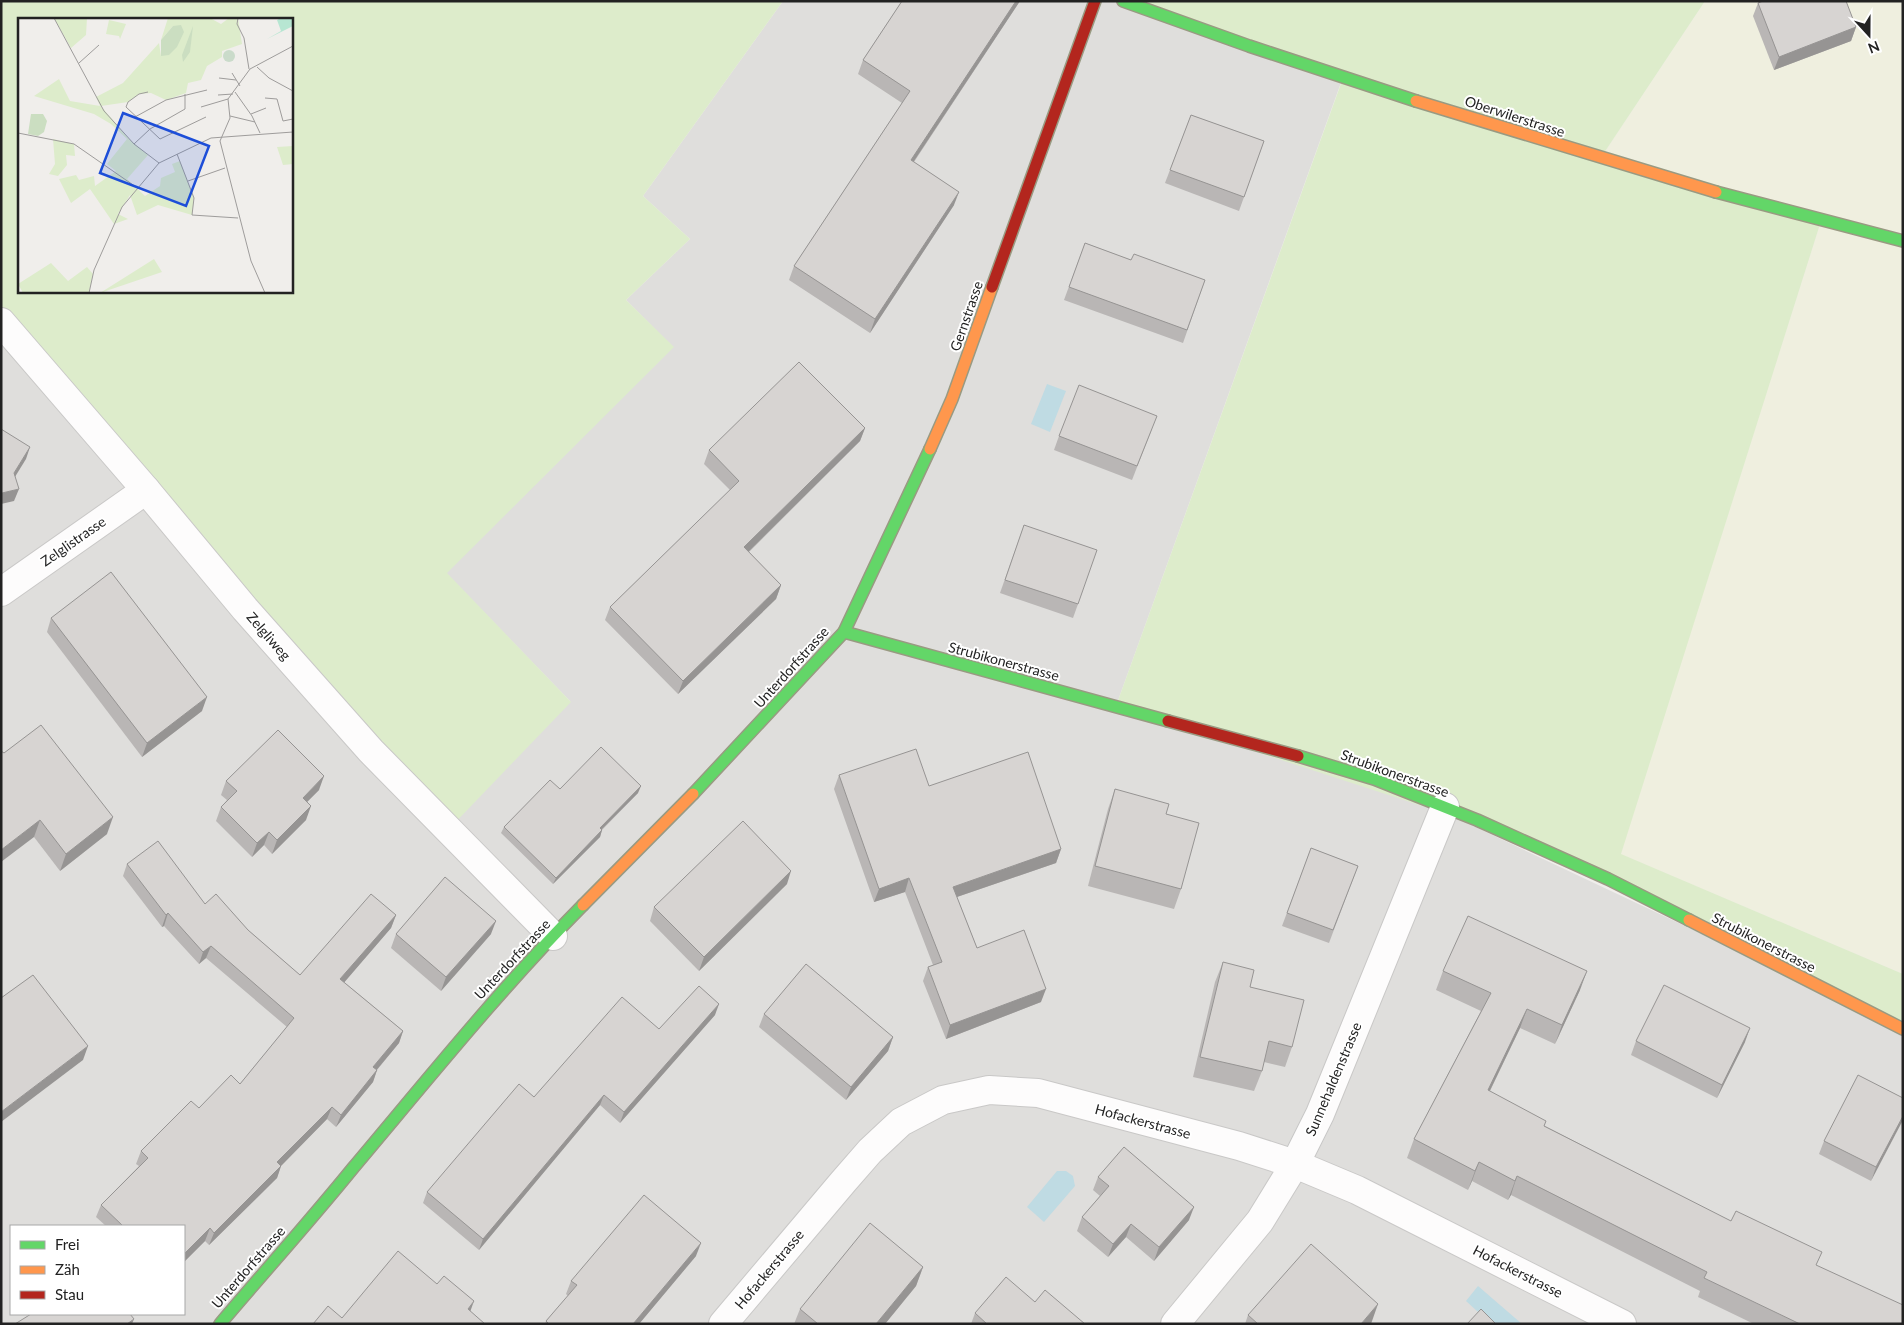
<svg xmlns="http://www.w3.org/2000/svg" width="1904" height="1325" font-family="Lato,sans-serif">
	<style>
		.residential { fill: #dfdedc; fill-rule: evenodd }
		.farmland { fill: #efefdf }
		.grass { fill: #ddeccb; fill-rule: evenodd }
		.water { fill: #bfdbe3 }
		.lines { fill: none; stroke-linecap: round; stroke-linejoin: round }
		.street-casing { stroke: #c9c8c7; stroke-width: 30 }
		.fast-casing { stroke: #999a82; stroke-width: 14 }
		.slow-casing { stroke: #999a82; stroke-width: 14 }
		.jam-casing { stroke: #999a82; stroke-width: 14 }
		.street { stroke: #fdfcfc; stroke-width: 28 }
		.fast { stroke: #63d668; stroke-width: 11 }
		.slow { stroke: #ff974d; stroke-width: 11 }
		.jam { stroke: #b3261e; stroke-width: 11 }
		.wall { fill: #b9b6b5 }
		.shaded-wall { fill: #969493 }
		.building { fill: #d7d4d2; stroke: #969493 }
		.labels { text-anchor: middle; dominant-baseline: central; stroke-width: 4; stroke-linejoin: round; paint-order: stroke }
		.street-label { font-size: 14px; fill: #222; stroke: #fff }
		.inset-road { fill: none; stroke: #9e9c9b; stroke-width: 1 }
		.view { fill: #1d4ed8; fill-opacity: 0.15; stroke: #1d4ed8; stroke-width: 2.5 }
		.inset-edge { fill: none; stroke: #222; stroke-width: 2.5 }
	</style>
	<rect width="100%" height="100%" fill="#f0eeeb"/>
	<!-- residential -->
	<path class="residential" d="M783,1H1123L1343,77L1116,706L1374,779L1903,1029V1324H1V322L571,702L446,573L673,347L626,300L690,239L643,196ZM11,1226H184V1314H11Z"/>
	<!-- farmland -->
	<path class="farmland" d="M1705,1H1903V974L1620,854L1821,221L1600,159Z"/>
	<!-- grass -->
	<g class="grass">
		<path d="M1,1H783L643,196L690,239L626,300L674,347L447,573L571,702L448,830L1,322ZM19,19H291V291H19Z"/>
		<path d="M1123,1H1705L1600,159L1821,221L1621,854L1903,974V1029L1511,835L1116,706L1343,78Z"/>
	</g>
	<!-- water -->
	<g class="water">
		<path d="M1047,384L1066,391L1050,432L1031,424Z"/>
		<path d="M1057,1171H1066L1073,1176L1075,1186L1044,1222L1027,1207Z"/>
		<path d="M1478,1286L1522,1324H1488L1489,1322L1466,1301Z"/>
	</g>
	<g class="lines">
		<!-- street casing -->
		<g class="street-casing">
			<g id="street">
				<path d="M1,322L146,490L245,609L371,751L553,936"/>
				<path d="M1,592L146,490"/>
				<path d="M723,1324L843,1182L870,1151L901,1122L943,1100L989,1090L1038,1093L1239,1146L1295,1164L1357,1190L1622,1324"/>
				<path d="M1175,1324L1260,1221L1295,1164L1320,1114L1445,807"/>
			</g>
		</g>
		<!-- fast casing -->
		<g class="fast-casing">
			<g id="fast">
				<path d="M1123,1L1249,46L1416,101"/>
				<path d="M1716,192L1903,241"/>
				<path d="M844,632L1168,721"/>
				<path d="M1298,756L1374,779L1477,820L1608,879L1689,920"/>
				<path d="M693,794L844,632L930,449"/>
				<path d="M220,1324C264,1272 310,1221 353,1168C428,1079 501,988 583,905"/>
			</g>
		</g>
		<!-- slow casing -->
		<g class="slow-casing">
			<g id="slow">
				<path d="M1416,101L1716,192"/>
				<path d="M930,449L952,399L992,287"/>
				<path d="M583,905L693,794"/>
				<path d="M1689,920L1903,1029"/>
			</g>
		</g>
		<!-- jam casing -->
		<g class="jam-casing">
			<g id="jam">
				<path d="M992,287L1095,1"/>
				<path d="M1168,721L1298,756"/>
			</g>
		</g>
		<!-- street -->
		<use href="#street" class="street"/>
		<!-- fast -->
		<use href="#fast" class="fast"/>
		<!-- slow -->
		<use href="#slow" class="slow"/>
		<!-- jam -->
		<use href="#jam" class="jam"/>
	</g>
	<!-- wall -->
	<g class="wall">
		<path d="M902,1H1020L914,162L954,205L870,333L789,280L794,266L902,103L858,74L863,60Z"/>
		<path d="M1758,3L1856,27L1851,41L1774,70L1753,16Z"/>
		<path d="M1191,115L1264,141L1239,211L1165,183Z"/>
		<path d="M1085,243L1131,260L1205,280L1183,343L1064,300Z"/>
		<path d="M865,428L860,441L749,552L781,585L776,599L678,694L605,620L610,607L730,490L704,464L709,450Z"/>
		<path d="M1152,429L1132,480L1054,450L1059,436Z"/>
		<path d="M1024,525L1078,604L1073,618L1000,593Z"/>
		<path d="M51,618L202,711L142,757L47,632Z"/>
		<path d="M4,753L107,834L60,871L34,837Z"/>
		<path d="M839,775L929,786L1061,849L1056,863L957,897L977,948L1041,1002L946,1039L923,981L928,967L933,965L905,892L874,902L834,789Z"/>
		<path d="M226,781L319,790L307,802L306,820L272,854L264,845L252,857L216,821L221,807L227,800L221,795Z"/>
		<path d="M560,789L638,793L602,830L600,837L553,884L501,833L504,827Z"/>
		<path d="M1115,789L1166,814L1181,889L1174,909L1088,886L1108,809Z"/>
		<path d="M1311,848L1358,866L1329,943L1282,926Z"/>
		<path d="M127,864L205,904L248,930L300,975L396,915L391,928L344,982L403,1031L399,1043L377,1070L373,1082L336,1127L327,1119L281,1166L277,1178L209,1245L205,1241L184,1262V1226H106L96,1217L101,1205L139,1166L136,1164L141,1151L199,1108L240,1084L287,1027L206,958L199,964L164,926L162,927L123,876Z"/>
		<path d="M787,884L699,971L650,921L654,907Z"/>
		<path d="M396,934H491L441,991L391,948Z"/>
		<path d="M1223,962L1250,987L1292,1047L1285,1067L1264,1062L1262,1071L1254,1091L1193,1077L1215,982Z"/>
		<path d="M1443,971L1580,990L1555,1044L1520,1028L1490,1091L1545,1126L1817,1266L1903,1324H1754L1698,1297L1700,1291L1511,1195L1508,1200L1472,1181L1468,1190L1407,1158L1414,1139L1481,1011L1436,990Z"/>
		<path d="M764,1014L893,1037L888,1051L846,1100L759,1027Z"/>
		<path d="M715,1015L620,1123L600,1105L479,1250L423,1203L427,1192L534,1097L659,1029Z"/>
		<path d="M1636,1041L1745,1042L1717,1098L1631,1055Z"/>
		<path d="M1903,1098L1871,1181L1819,1154L1824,1141Z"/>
		<path d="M1098,1177L1189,1220L1154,1261L1126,1237L1108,1257L1077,1231L1082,1217L1100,1196L1093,1190Z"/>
		<path d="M696,1256L639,1324H545L546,1321L568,1296L566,1294L571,1281Z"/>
		<path d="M923,1267L916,1286L885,1324H794L800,1309Z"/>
		<path d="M1035,1302L1085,1324H971L975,1313Z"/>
		<path d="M1248,1315L1371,1324H1245Z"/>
	</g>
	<!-- shaded-wall -->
	<g class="shaded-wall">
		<path d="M1016,1H1020L906,173L911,160Z"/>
		<path d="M1856,27L1851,41L1774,70L1779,57Z"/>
		<path d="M959,192L954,205L870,333L875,319Z"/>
		<path d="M865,428L860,441L739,561L744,547Z"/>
		<path d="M30,447L26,459L10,485L14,473Z"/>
		<path d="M19,489L14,501L1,504V494L2,493Z"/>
		<path d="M781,585L776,599L678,694L683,681Z"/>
		<path d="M207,697L202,711L142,757L147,743Z"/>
		<path d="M324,776L319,790L298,811L303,798Z"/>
		<path d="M641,786L638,793L597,834L600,828Z"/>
		<path d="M311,806L306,820L272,854L277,840Z"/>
		<path d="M113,817L107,834L60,871L66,854Z"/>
		<path d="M40,820L34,837L1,862V850Z"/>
		<path d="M602,830L600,837L553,884L556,878Z"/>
		<path d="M269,832L264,845L252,857L257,843Z"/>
		<path d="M1061,849L1056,863L948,900L953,887Z"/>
		<path d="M791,871L787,884L699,971L704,957Z"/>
		<path d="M909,878L905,892L874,902L879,889Z"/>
		<path d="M168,913L164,926L162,927L166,915Z"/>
		<path d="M396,915L391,928L336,992L340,979Z"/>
		<path d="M496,921L491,934L441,991L446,977Z"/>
		<path d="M211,946L206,958L199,964L203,952Z"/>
		<path d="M1587,971L1580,990L1555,1044L1562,1025Z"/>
		<path d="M1046,989L1041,1002L946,1039L950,1025Z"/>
		<path d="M719,1004L715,1015L620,1123L624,1112Z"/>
		<path d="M1527,1009L1520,1028L1481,1109L1488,1090Z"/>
		<path d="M1750,1028L1745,1042L1717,1098L1722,1085Z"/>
		<path d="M403,1031L399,1043L369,1079L373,1067Z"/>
		<path d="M893,1037L888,1051L846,1100L851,1087Z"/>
		<path d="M88,1046L83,1060L1,1122V1112Z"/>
		<path d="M377,1070L373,1082L336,1127L341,1115Z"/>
		<path d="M604,1095L600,1105L479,1250L483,1239Z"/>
		<path d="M332,1107L327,1119L277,1170L281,1166L277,1178L209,1245L214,1233L277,1162Z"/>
		<path d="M1903,1116V1120L1871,1181L1876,1167Z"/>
		<path d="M1479,1162L1472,1181L1468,1190L1475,1171Z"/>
		<path d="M1517,1176L1511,1195L1508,1200L1515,1181Z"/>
		<path d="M1194,1207L1189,1220L1154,1261L1159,1247Z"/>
		<path d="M1131,1224L1126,1237L1108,1257L1113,1244Z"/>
		<path d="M210,1228L205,1241L184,1262V1254Z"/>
		<path d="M701,1243L696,1256L639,1324H633Z"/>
		<path d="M923,1267L916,1286L885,1324H876Z"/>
		<path d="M474,1301L469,1315L468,1309Z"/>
		<path d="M1378,1304L1371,1324H1361Z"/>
		<path d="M134,1319L132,1324H127Z"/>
	</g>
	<!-- building -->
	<g class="building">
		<path d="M902,1H1016L911,160L959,192L875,319L794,266L910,91L863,60Z"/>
		<path d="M1763,1H1846L1856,27L1779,57L1758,3Z"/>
		<path d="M1191,115L1264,141L1244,197L1170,170Z"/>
		<path d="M1085,243L1131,260L1134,254L1205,280L1187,330L1069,287Z"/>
		<path d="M799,362L865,428L744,547L781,585L683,681L610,607L739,481L709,450Z"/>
		<path d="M1079,385L1157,416L1137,466L1059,436Z"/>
		<path d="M1,429L30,447L14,473L19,489L2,493L1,494Z"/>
		<path d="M1024,525L1097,550L1078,604L1005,580Z"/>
		<path d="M111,572L207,697L147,743L51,618Z"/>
		<path d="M41,725L113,817L66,854L40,820L1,850V751L4,753Z"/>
		<path d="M278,730L324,776L303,798L311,806L277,840L269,832L257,843L221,807L237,791L226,781Z"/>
		<path d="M601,747L641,786L600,828L602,830L556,878L504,827L550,780L560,789Z"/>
		<path d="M916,749L929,786L1028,752L1061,849L953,887L977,948L1024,930L1046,989L950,1025L928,967L942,962L909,878L879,889L839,775Z"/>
		<path d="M1115,789L1169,804L1166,814L1199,823L1181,889L1095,866Z"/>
		<path d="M743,821L791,871L704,957L654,907Z"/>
		<path d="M158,841L205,904L216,894L248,930L300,975L371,894L396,915L340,979L403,1031L373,1067L377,1070L341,1115L332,1107L277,1162L281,1166L214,1233L210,1228L184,1254V1226H123L101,1205L148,1158L141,1151L191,1101L199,1108L231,1075L240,1084L294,1018L211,946L203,952L168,913L166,915L127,864Z"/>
		<path d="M1311,848L1358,866L1333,930L1287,913Z"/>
		<path d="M445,877L496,921L446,977L396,934Z"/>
		<path d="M1468,916L1587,971L1562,1025L1527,1009L1488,1090L1546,1121L1544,1126L1731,1221L1736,1211L1822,1252L1816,1265L1903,1305V1324H1800L1704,1278L1707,1272L1517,1176L1515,1181L1479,1162L1475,1171L1414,1139L1491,993L1443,971Z"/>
		<path d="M1223,962L1254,970L1250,987L1304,1000L1292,1047L1269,1041L1262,1071L1200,1057Z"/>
		<path d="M806,964L893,1037L851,1087L764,1014Z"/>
		<path d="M33,975L88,1046L1,1112V998Z"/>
		<path d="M1664,985L1750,1028L1722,1085L1636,1041Z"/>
		<path d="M699,986L719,1004L624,1112L604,1095L483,1239L427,1192L519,1084L534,1097L622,997L659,1029Z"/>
		<path d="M1858,1075L1903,1098V1116L1876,1167L1824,1141Z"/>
		<path d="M1124,1147L1194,1207L1159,1247L1131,1224L1113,1244L1082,1217L1109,1186L1098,1177Z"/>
		<path d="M644,1195L701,1243L633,1324H549L546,1321L577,1285L571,1281Z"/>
		<path d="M870,1223L923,1267L876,1324H818L800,1309Z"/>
		<path d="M1311,1244L1378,1304L1361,1324H1258L1248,1315Z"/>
		<path d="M398,1251L437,1284L444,1276L474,1301L468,1309L485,1324H313L328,1306L342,1318Z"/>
		<path d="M1006,1277L1035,1302L1045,1290L1085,1324H987L975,1313Z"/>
		<path d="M1481,1309L1496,1324H1467Z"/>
		<path d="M31,1314H130L134,1319L127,1324H15Z"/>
	</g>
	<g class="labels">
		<!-- street labels -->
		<g class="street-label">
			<text transform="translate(1515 116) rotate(18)">Oberwilerstrasse</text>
			<text transform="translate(966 316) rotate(-71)">Gernstrasse</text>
			<text transform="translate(73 541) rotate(-35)">Zelglistrasse</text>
			<text transform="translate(269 636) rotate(49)">Zelgliweg</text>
			<text transform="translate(1004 661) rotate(15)">Strubikonerstrasse</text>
			<text transform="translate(791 667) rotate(-48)">Unterdorfstrasse</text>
			<text transform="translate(1395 773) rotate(20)">Strubikonerstrasse</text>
			<text transform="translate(1764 942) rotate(27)">Strubikonerstrasse</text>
			<text transform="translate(512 959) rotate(-47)">Unterdorfstrasse</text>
			<text transform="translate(1333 1079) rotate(-67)">Sunnehaldenstrasse</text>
			<text transform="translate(1143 1121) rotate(15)">Hofackerstrasse</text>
			<text transform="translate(248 1267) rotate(-49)">Unterdorfstrasse</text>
			<text transform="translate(769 1269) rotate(-50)">Hofackerstrasse</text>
			<text transform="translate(1518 1271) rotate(27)">Hofackerstrasse</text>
		</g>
	</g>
	<!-- overview -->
	<g transform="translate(18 18)">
		<rect width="275" height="275" fill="#f0eeeb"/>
		<path d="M36,0H69L68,17L53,30ZM150,0H192L203,6L211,0H220L224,26L204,33V39L189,48L183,62L170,65L168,75L148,82L133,75L121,76L110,84L83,88L110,120L130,137L109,161L127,178L142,168L143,160L157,154L154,146L162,143L176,180L174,197L140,187L119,197L112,177L100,196L110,201L96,206L72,171L53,185L41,161L58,157L61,162L76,158L77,168L98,153L89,146L109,121L93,106L76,96L16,78L41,61L52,83L82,88L78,79L105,65L141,25L143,38L155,8L143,22ZM91,2L108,6L102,21L101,18L88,16ZM35,121L56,126L57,138L48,137L49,147L40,158L31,156L37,146ZM275,128V146L265,147L259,129ZM136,241L144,254L82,275ZM33,245L50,263L69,249L75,256L71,275H5L0,266Z" fill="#ddeccb"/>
		<path d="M163,7L166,14L159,29L151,37L143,38V22L155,8ZM175,8L172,34L165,44L164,37ZM13,96H25L29,103L26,114L20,118L10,116Z" fill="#cbdec1"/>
		<path d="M205 38a6 6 0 1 1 12 0a6 6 0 1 1-12 0Z" fill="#cadbca"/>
		<path d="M263,0H275V8L249,21L263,13L259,2Z" fill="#b7e6d2"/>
		<path class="inset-road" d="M36,0L86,93L116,126L141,145M220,0L219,6L226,20L231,51M61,45L81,27M239,49L251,60L275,73M232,51L210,81L212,100L202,123L233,243L247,275M232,51L275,28M214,55L222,68M201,60L218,62M130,74L121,76L110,84L108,89L142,121L188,99M217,74L234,98L242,115M200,77L215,76M247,80L259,81L265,103L275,101M183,89L210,81M233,96L248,90M212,98L237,104M117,99L148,82L189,72M0,115L56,126L118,169M116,126L132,111L167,91V76M159,136L176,180L174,197L220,200M170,163L207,150M71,275L76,252L104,189L141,145L193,120L275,114"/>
		<path class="view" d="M105,95L191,128L168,188L82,155Z"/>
		<rect width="275" height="275" class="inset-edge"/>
	</g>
	<!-- border -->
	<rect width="1904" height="1325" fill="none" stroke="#222222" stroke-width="5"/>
	<!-- legend -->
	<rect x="10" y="1225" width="175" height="90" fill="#ffffff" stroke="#a7a7a7"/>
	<rect x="20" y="1241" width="25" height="8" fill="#63d668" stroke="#a7a7a7"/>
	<text x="55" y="1250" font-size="15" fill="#222222">Frei</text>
	<rect x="20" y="1266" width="25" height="8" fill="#ff974d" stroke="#a7a7a7"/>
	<text x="55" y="1275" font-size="15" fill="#222222">Zäh</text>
	<rect x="20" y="1291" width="25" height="8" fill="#b3261e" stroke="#a7a7a7"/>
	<text x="55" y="1300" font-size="15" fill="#222222">Stau</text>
	<!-- north arrow -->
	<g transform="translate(1869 35) rotate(159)" stroke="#ffffff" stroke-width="4" paint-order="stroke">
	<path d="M0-4L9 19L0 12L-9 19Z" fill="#222222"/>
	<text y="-8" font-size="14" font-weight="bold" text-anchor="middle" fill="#222222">N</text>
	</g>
</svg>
